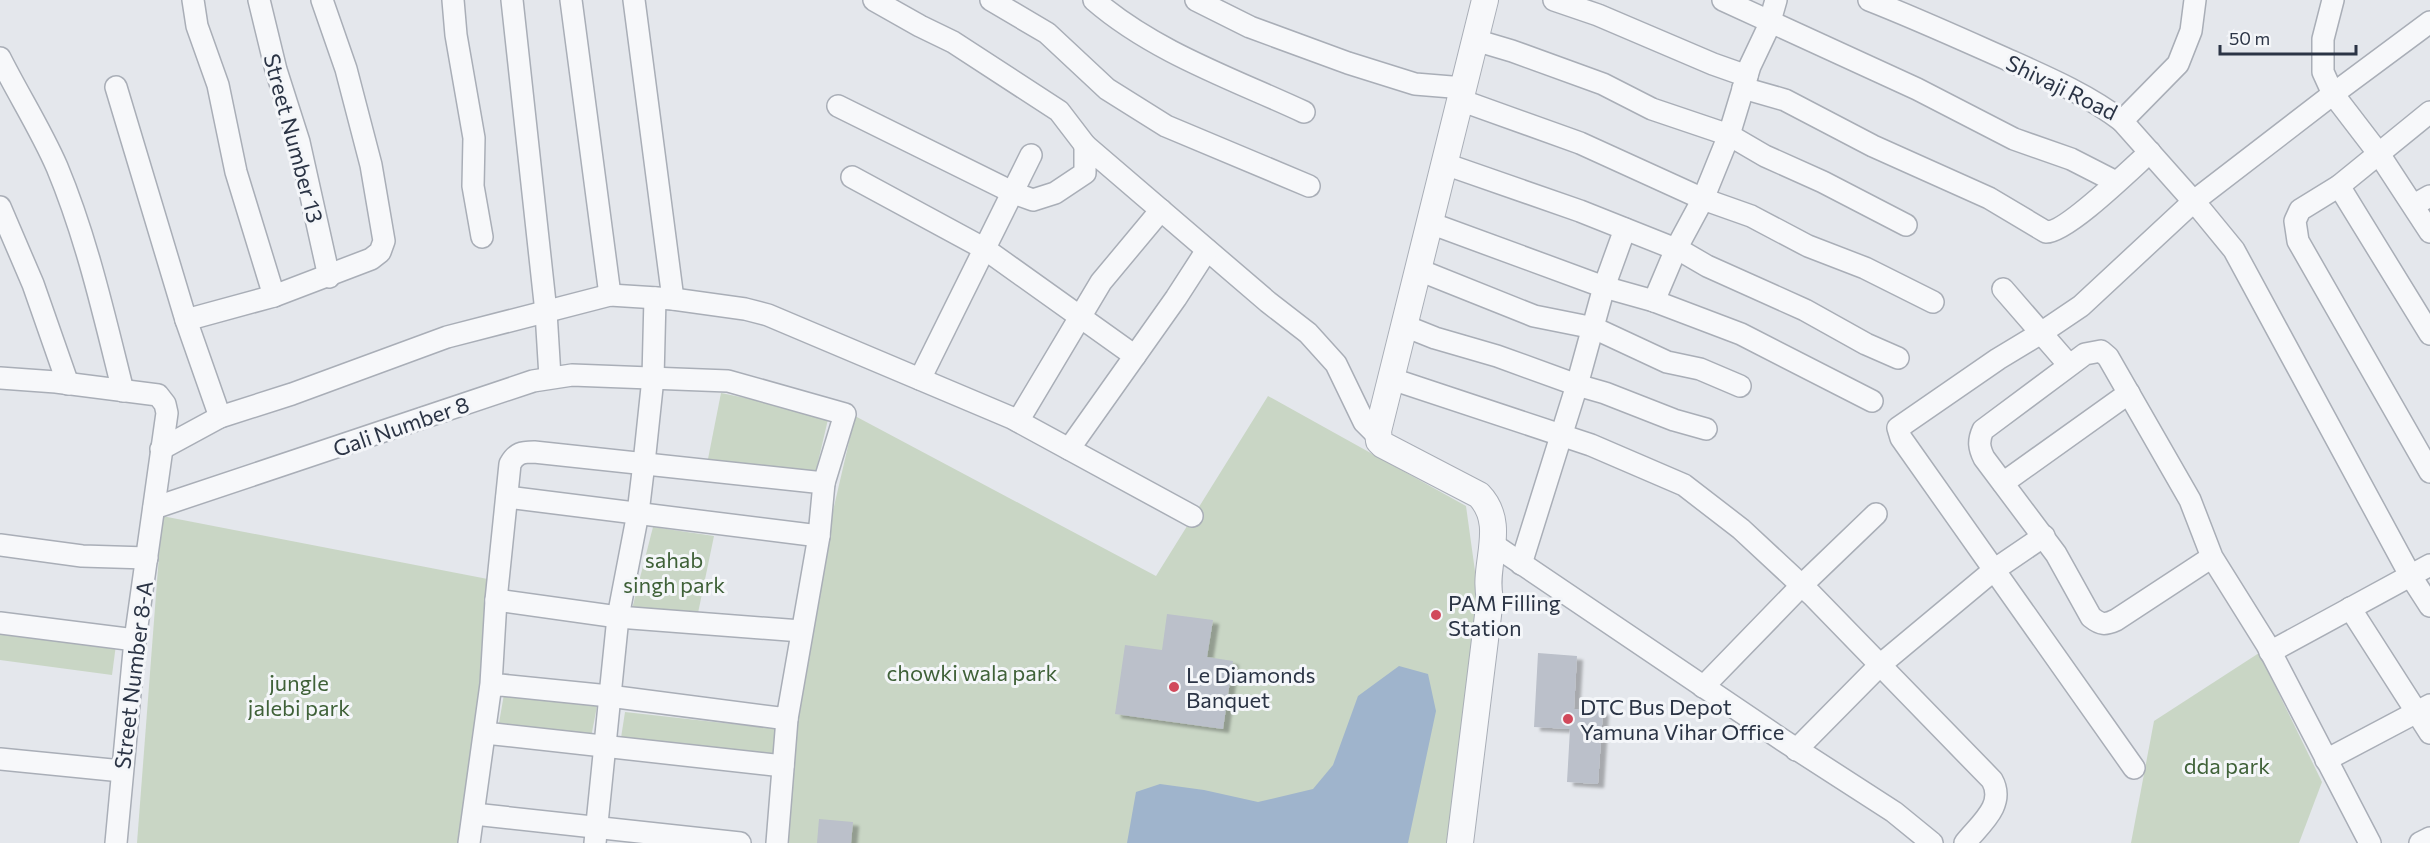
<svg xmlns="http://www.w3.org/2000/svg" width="2430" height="843" font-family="Commissioner,sans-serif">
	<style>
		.green { fill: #c9d6c5 }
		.water { fill: #9fb4cc }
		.building { fill: #bbc0ca; filter: url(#shadow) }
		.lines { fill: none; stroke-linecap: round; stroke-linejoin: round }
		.minor-casing { stroke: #a9aeb7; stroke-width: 24 }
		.tertiary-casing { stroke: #a9aeb7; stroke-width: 28 }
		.minor { stroke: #f7f8fa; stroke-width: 21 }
		.tertiary { stroke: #f7f8fa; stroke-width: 26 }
		.poi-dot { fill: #d1495b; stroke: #f4f6f9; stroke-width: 2 }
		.labels { text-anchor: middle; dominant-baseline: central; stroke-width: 6; stroke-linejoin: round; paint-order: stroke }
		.street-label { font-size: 22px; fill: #2b3445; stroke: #f4f6f9 }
		.park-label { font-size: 22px; fill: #3f6138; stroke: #f4f6f9 }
		.poi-label { font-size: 22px; fill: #2b3445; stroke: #f4f6f9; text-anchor: start }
	</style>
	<defs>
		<filter id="shadow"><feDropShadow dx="6" dy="4" stdDeviation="1.5" flood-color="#0004"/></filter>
	</defs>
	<rect width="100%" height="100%" fill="#e4e7ec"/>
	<!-- green -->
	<g class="green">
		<path d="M721,393L829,415L815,475L708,459Z"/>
		<path d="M1268,396L1466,506L1479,600L1447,843H786L797,666L855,416L1156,576Z"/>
		<path d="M162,516L498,581L483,714L459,843H137Z"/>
		<path d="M653,527L714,536L698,613L632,609Z"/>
		<path d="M0,624L117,637L112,675L0,660Z"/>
		<path d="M2259,653L2322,782L2299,843H2131L2154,721Z"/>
		<path d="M504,694L597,706L590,743L498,729Z"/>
		<path d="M625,712L778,729L772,763L620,744Z"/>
	</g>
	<!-- water -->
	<path class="water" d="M1399,666L1428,674L1436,711L1408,843H1127L1136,792L1160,784L1204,790L1258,802L1313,789L1333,765L1358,696Z"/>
	<!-- building -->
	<g class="building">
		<path d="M1167,614L1213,620L1207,657L1233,661L1223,729L1115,714L1125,645L1162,650Z"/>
		<path d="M1538,653L1577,656L1574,709L1603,711L1598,784L1567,782L1570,729L1534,727Z"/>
		<path d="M819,819L853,822L851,843H817Z"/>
	</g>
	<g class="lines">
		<!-- minor casing -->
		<g class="minor-casing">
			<g id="minor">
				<path d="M193,0L197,26L218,85L236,172L274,296"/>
				<path d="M259,0L276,70L299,142L329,277"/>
				<path d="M453,0L456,35L474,138L473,186L482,237"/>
				<path d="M512,0L546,312L550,377"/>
				<path d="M571,0L610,295"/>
				<path d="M634,0L673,299"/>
				<path d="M874,0L920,26L953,42L1059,111L1085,145"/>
				<path d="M991,0L1047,33L1107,89L1166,126L1309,186"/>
				<path d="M1094,0C1154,52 1233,79 1304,112"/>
				<path d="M1196,0L1250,27L1348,63L1415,84L1464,88"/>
				<path d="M1554,0L1598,15L1713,64L1747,76"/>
				<path d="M1723,0L1917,89L2014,139L2071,159L2116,182"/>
				<path d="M1869,0C1915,18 1959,38 2004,58C2044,76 2087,94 2122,121L2178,64L2191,31L2195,0"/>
				<path d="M2333,0L2323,39V72L2333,94L2379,154L2430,232"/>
				<path d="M1475,40L1512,51L1603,84L1652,109L1729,135L1750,66L1768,28L1776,0"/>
				<path d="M0,58C18,94 41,130 57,167C87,239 104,315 123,391"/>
				<path d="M116,87L186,320L220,417"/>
				<path d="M1743,88L1785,100L1873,146L1989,198L2046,232C2066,233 2132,168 2150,152"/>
				<path d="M1460,100L1580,143L1703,199L1751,216L1808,246L1865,268L1933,302"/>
				<path d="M838,106L1014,193L1033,200L1055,193L1085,173V145L1268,302L1308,333L1336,364L1364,422L1378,436"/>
				<path d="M2430,112L2339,186L2300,210L2295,221L2298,241L2430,472"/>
				<path d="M2122,121L2202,211L2234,250L2410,575L2430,606"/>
				<path d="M1445,164L1580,211L1683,252L1707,266L1805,310L1866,344L1898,358"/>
				<path d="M852,177L985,249L1135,356"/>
				<path d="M2339,186L2430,334"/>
				<path d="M2414,205L2430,196"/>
				<path d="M0,207L33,284L68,384"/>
				<path d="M1430,223L1604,287L1654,301L1741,334L1872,401"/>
				<path d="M1419,270L1534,316L1594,328L1667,362L1700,369L1740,386"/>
				<path d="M2003,289L2069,365"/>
				<path d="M1654,301L1676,249L1703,199L1729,135L1765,156L1823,182L1906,225"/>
				<path d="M186,320L274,296L371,259L380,252L384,241L371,165L346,69L322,0"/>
				<path d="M1405,326L1435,338L1497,356L1577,385L1605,393L1674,420L1706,429"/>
				<path d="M0,378L56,382L158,395L165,404L167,413L135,640L116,843"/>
				<path d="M920,379L1031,155"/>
				<path d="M1392,379L1591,445L1684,485L1741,529L1812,595L1992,780C2006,805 1980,824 1965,843"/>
				<path d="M1018,421L1101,282L1161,210"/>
				<path d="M161,449L220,417L292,394L447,337L610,295L673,299L745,309L768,315L1012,418L1192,516"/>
				<path d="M1069,449L1176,298L1207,250"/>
				<path d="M2003,483L2129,393"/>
				<path d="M507,497L819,536"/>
				<path d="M154,508L533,381L572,375L728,381L845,414L824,483"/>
				<path d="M0,545L82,556L147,558"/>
				<path d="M1494,545L1784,741L1894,812L1932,843"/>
				<path d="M2212,557L2116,620C2105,625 2101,625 2091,617L2056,554L1984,458C1979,448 1978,441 1983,430L2085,354L2101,351L2108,357L2190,500L2212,557L2267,645L2370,843"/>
				<path d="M1521,564L1577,385L1604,287L1625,229"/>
				<path d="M496,600L618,617L801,631"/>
				<path d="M2350,608L2430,733"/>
				<path d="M0,623L135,640"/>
				<path d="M2270,652L2430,565"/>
				<path d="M1703,687L1801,586L1876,514"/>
				<path d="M485,733L783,766"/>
				<path d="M1796,750L1880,665L1994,570L2044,536"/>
				<path d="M0,759L122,771"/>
				<path d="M2326,760L2430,705"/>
				<path d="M2134,768L1901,438L1898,428L1998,359L2041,333L2081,306L2194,201L2333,94L2430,22"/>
				<path d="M474,814L740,843"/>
				<path d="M469,843L491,684L496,600L510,464C516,453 522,452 534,452L824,483L819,536L787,719L609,696L491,684"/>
				<path d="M595,843L618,617L638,513L644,463L653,378L655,298"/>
				<path d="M777,843L787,719"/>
				<path d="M2420,843L2430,838"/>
			</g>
		</g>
		<!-- tertiary casing -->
		<g class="tertiary-casing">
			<path id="tertiary" d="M1460,843L1490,599C1482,565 1508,525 1479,495L1383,445L1379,441L1378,431L1485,0"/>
		</g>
		<!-- minor -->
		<use href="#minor" class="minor"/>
		<!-- tertiary -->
		<use href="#tertiary" class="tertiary"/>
	</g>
	<!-- markers -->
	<g class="poi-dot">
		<circle cx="1436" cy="615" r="6"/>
		<circle cx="1174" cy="687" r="6"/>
		<circle cx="1568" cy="719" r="6"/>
	</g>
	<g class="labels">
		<!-- street labels -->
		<g class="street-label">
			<text transform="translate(2062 87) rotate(26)">Shivaji Road</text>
			<text transform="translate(294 138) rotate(75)">Street Number 13</text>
			<text transform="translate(401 426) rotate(-19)">Gali Number 8</text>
			<text transform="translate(133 675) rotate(-83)">Street Number 8-A</text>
		</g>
		<!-- park labels -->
		<g class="park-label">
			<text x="674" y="559">sahab<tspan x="674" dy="25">singh park</tspan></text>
			<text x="972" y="672">chowki wala park</text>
			<text x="299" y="682">jungle<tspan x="299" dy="25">jalebi park</tspan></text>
			<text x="2227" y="765">dda park</text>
		</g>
		<!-- poi labels -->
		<g class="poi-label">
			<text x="1448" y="602">PAM Filling<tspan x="1448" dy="25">Station</tspan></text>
			<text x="1186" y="674">Le Diamonds<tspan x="1186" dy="25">Banquet</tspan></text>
			<text x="1580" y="706">DTC Bus Depot<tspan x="1580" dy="25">Yamuna Vihar Office</tspan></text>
		</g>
	</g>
	<!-- scale -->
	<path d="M2220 45v9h136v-9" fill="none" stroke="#2b3445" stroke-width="3"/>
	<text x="2229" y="45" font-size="18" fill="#2b3445" stroke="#f4f6f9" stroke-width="4.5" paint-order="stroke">50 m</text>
</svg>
